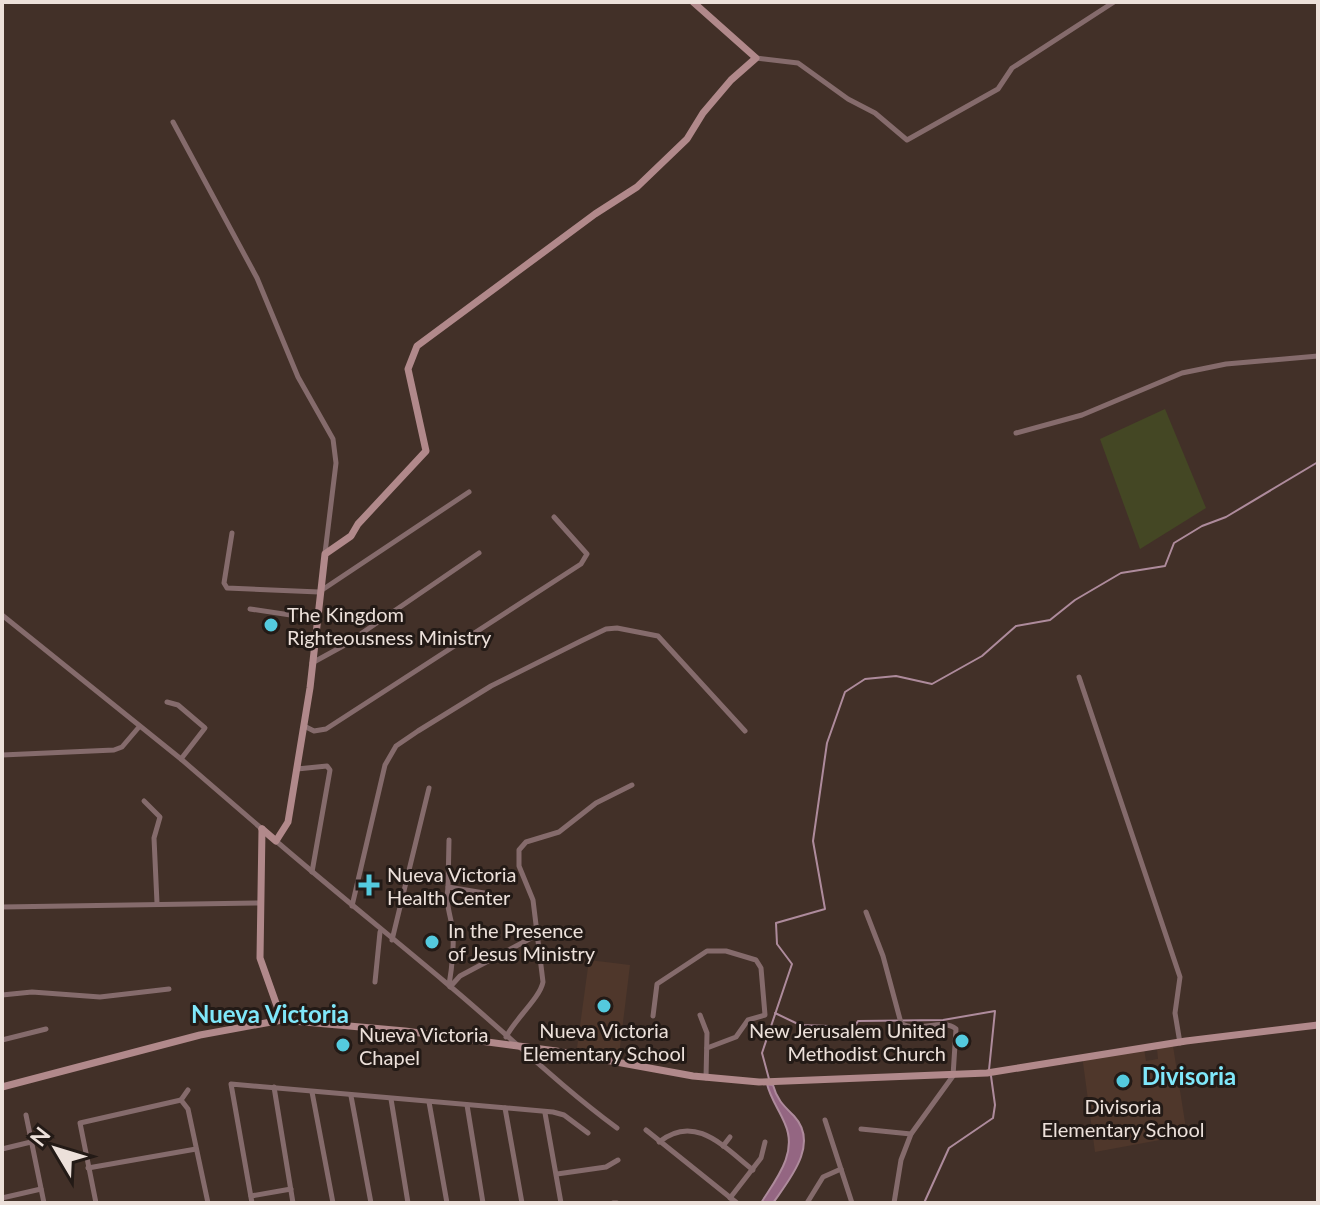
<svg xmlns="http://www.w3.org/2000/svg" width="1320" height="1205" font-family="Lato,sans-serif">
	<style>
		.built { fill: #4f372b }
		.green { fill: #444724 }
		.water { fill: #946682; stroke: #ae8b9c; stroke-width: 2 }
		.lines { fill: none; stroke-linecap: round; stroke-linejoin: round }
		.stream { stroke: #ae8b9c; stroke-width: 2 }
		.street { stroke: #856b6c; stroke-width: 5 }
		.secondary { stroke: #b1898b; stroke-width: 7 }
		.poi-dot { fill: #54cade; stroke: #231a16; stroke-width: 3 }
		.labels { text-anchor: middle; dominant-baseline: central; stroke-width: 6; stroke-linejoin: round; paint-order: stroke }
		.poi-label { font-size: 20px; fill: #ece0da; stroke: #231a16; text-anchor: start }
		.quarter-label { font-size: 24px; font-weight: bold; fill: #7fe7fa; stroke: #231a16 }
	</style>
	<rect width="100%" height="100%" fill="#423028"/>
	<!-- built -->
	<g class="built">
		<path d="M589,960L630,965L619,1055L577,1048Z"/>
		<path d="M1173,1046L1187,1135L1095,1152L1082,1055L1144,1048L1146,1061L1158,1059L1157,1048Z"/>
	</g>
	<!-- green -->
	<path class="green" d="M1165,409L1206,508L1140,549L1100,439Z"/>
	<!-- water -->
	<path class="water" d="M767,1084L773,1085C777,1100 784,1106 794,1116C820,1144 789,1180 773,1203H761C776,1179 798,1153 785,1124C779,1109 771,1100 767,1084Z"/>
	<g class="lines">
		<!-- stream -->
		<g class="stream">
			<path d="M775,1013L800,1025L829,1026L848,1038L858,1021L943,1020L995,1011L989,1070"/>
			<path d="M769,1079L762,1053L792,964L777,944L776,923L825,909L813,841L827,743L845,692L865,679L896,676L932,684L982,656L1016,626L1050,620L1075,600L1121,573L1165,566L1174,543L1202,526L1226,517L1318,462"/>
			<path d="M924,1203L949,1148L993,1118L995,1105L991,1076"/>
		</g>
		<!-- street -->
		<g class="street">
			<path d="M756,58L798,63L848,99L875,113L907,140L998,89L1012,68L1114,2"/>
			<path d="M173,122L257,278L298,377L333,439L336,463L325,553"/>
			<path d="M1016,433L1082,415L1182,373L1226,364L1318,356"/>
			<path d="M232,533L224,583L227,588L319,592L469,492"/>
			<path d="M250,609L317,619"/>
			<path d="M2,615L181,759L262,829"/>
			<path d="M312,663L343,646L479,553"/>
			<path d="M1079,677L1180,977L1175,1013L1180,1043"/>
			<path d="M167,702L178,705L205,728L181,759"/>
			<path d="M304,726L314,731L326,729L581,564L587,554L554,517"/>
			<path d="M2,755L114,750L122,747L139,727"/>
			<path d="M297,769L327,766L330,770L312,872"/>
			<path d="M144,801L160,817L154,838L157,903"/>
			<path d="M449,840L448,887L490,894"/>
			<path d="M276,841C332,889 389,935 445,982C503,1030 556,1083 617,1128"/>
			<path d="M448,887C445,904 451,916 453,932C454,950 452,967 449,985"/>
			<path d="M352,906L385,765L396,746L418,731L491,686L581,641L606,629L617,628L658,636L745,731"/>
			<path d="M2,907L261,903"/>
			<path d="M866,912L883,956L901,1023C918,1034 942,1017 956,1029L953,1076L911,1134L901,1160L894,1203"/>
			<path d="M392,940L429,788"/>
			<path d="M375,982L380,932"/>
			<path d="M450,987L460,976L535,936"/>
			<path d="M2,995L32,992L100,997L169,989"/>
			<path d="M700,1015L707,1033L706,1078"/>
			<path d="M653,1016L657,984L707,951H726L756,960L761,968L765,1015L748,1020L736,1037L707,1048"/>
			<path d="M506,1037C515,1019 540,998 543,982L533,900L519,866V850L526,842L559,832L596,803L632,785"/>
			<path d="M2,1040L46,1029"/>
			<path d="M274,1087L293,1203"/>
			<path d="M188,1090L181,1100L188,1109L208,1203"/>
			<path d="M312,1092L333,1203"/>
			<path d="M351,1096L371,1203"/>
			<path d="M391,1099L408,1203"/>
			<path d="M429,1102L447,1203"/>
			<path d="M467,1105L483,1203"/>
			<path d="M505,1108L522,1203"/>
			<path d="M545,1113L561,1203"/>
			<path d="M26,1115L44,1203"/>
			<path d="M825,1120L852,1203"/>
			<path d="M861,1129L911,1134"/>
			<path d="M646,1130L737,1203"/>
			<path d="M659,1142C695,1113 724,1147 753,1170"/>
			<path d="M723,1146L730,1137"/>
			<path d="M2,1149L31,1142"/>
			<path d="M88,1168L196,1149"/>
			<path d="M557,1174L606,1167L618,1160"/>
			<path d="M251,1196L291,1189"/>
			<path d="M2,1198L41,1189"/>
			<path d="M730,1198L761,1158L765,1142"/>
			<path d="M96,1203L80,1123L181,1100"/>
			<path d="M252,1203L231,1084L553,1112L564,1115L588,1133"/>
			<path d="M613,1203H617"/>
			<path d="M807,1203L823,1177L841,1169"/>
		</g>
		<!-- secondary -->
		<g class="secondary">
			<path d="M262,829L276,841L288,822L310,688L325,554L351,536L358,524L426,451L408,369L417,346L595,214L637,187L687,139L703,113L731,80L756,58L693,2"/>
			<path d="M262,829L260,958L282,1020"/>
			<path d="M2,1087L200,1035L282,1020L405,1031L556,1051L693,1076L759,1082L987,1073L1186,1041L1318,1025"/>
		</g>
	</g>
	<!-- markers -->
	<g class="poi-dot">
		<circle cx="271" cy="625" r="8"/>
		<path d="M365 873h8v8h8v8h-8v8h-8v-8h-8v-8h8z"/>
		<circle cx="432" cy="942" r="8"/>
		<circle cx="604" cy="1006" r="8"/>
		<circle cx="962" cy="1041" r="8"/>
		<circle cx="343" cy="1045" r="8"/>
		<circle cx="1123" cy="1081" r="8"/>
	</g>
	<g class="labels">
		<!-- poi labels -->
		<g class="poi-label">
			<text x="287" y="614">The Kingdom<tspan x="287" dy="23">Righteousness Ministry</tspan></text>
			<text x="387" y="874">Nueva Victoria<tspan x="387" dy="23">Health Center</tspan></text>
			<text x="448" y="930">In the Presence<tspan x="448" dy="23">of Jesus Ministry</tspan></text>
			<text x="604" y="1030" text-anchor="middle">Nueva Victoria<tspan x="604" dy="23">Elementary School</tspan></text>
			<text x="946" y="1030" text-anchor="end">New Jerusalem United<tspan x="946" dy="23">Methodist Church</tspan></text>
			<text x="359" y="1034">Nueva Victoria<tspan x="359" dy="23">Chapel</tspan></text>
			<text x="1123" y="1106" text-anchor="middle">Divisoria<tspan x="1123" dy="23">Elementary School</tspan></text>
		</g>
		<!-- quarter labels -->
		<g class="quarter-label">
			<text x="270" y="1013">Nueva Victoria</text>
			<text x="1189" y="1075">Divisoria</text>
		</g>
	</g>
	<!-- border -->
	<rect width="1320" height="1205" fill="none" stroke="#ece0da" stroke-width="8"/>
	<!-- north arrow -->
	<g transform="translate(56 1149) rotate(308)" stroke="#231a16" stroke-width="6" paint-order="stroke">
	<path d="M0-6L14 30L0 20L-14 30Z" fill="#ece0da"/>
	<text y="-12" font-size="22" font-weight="bold" text-anchor="middle" fill="#ece0da">N</text>
	</g>
</svg>
